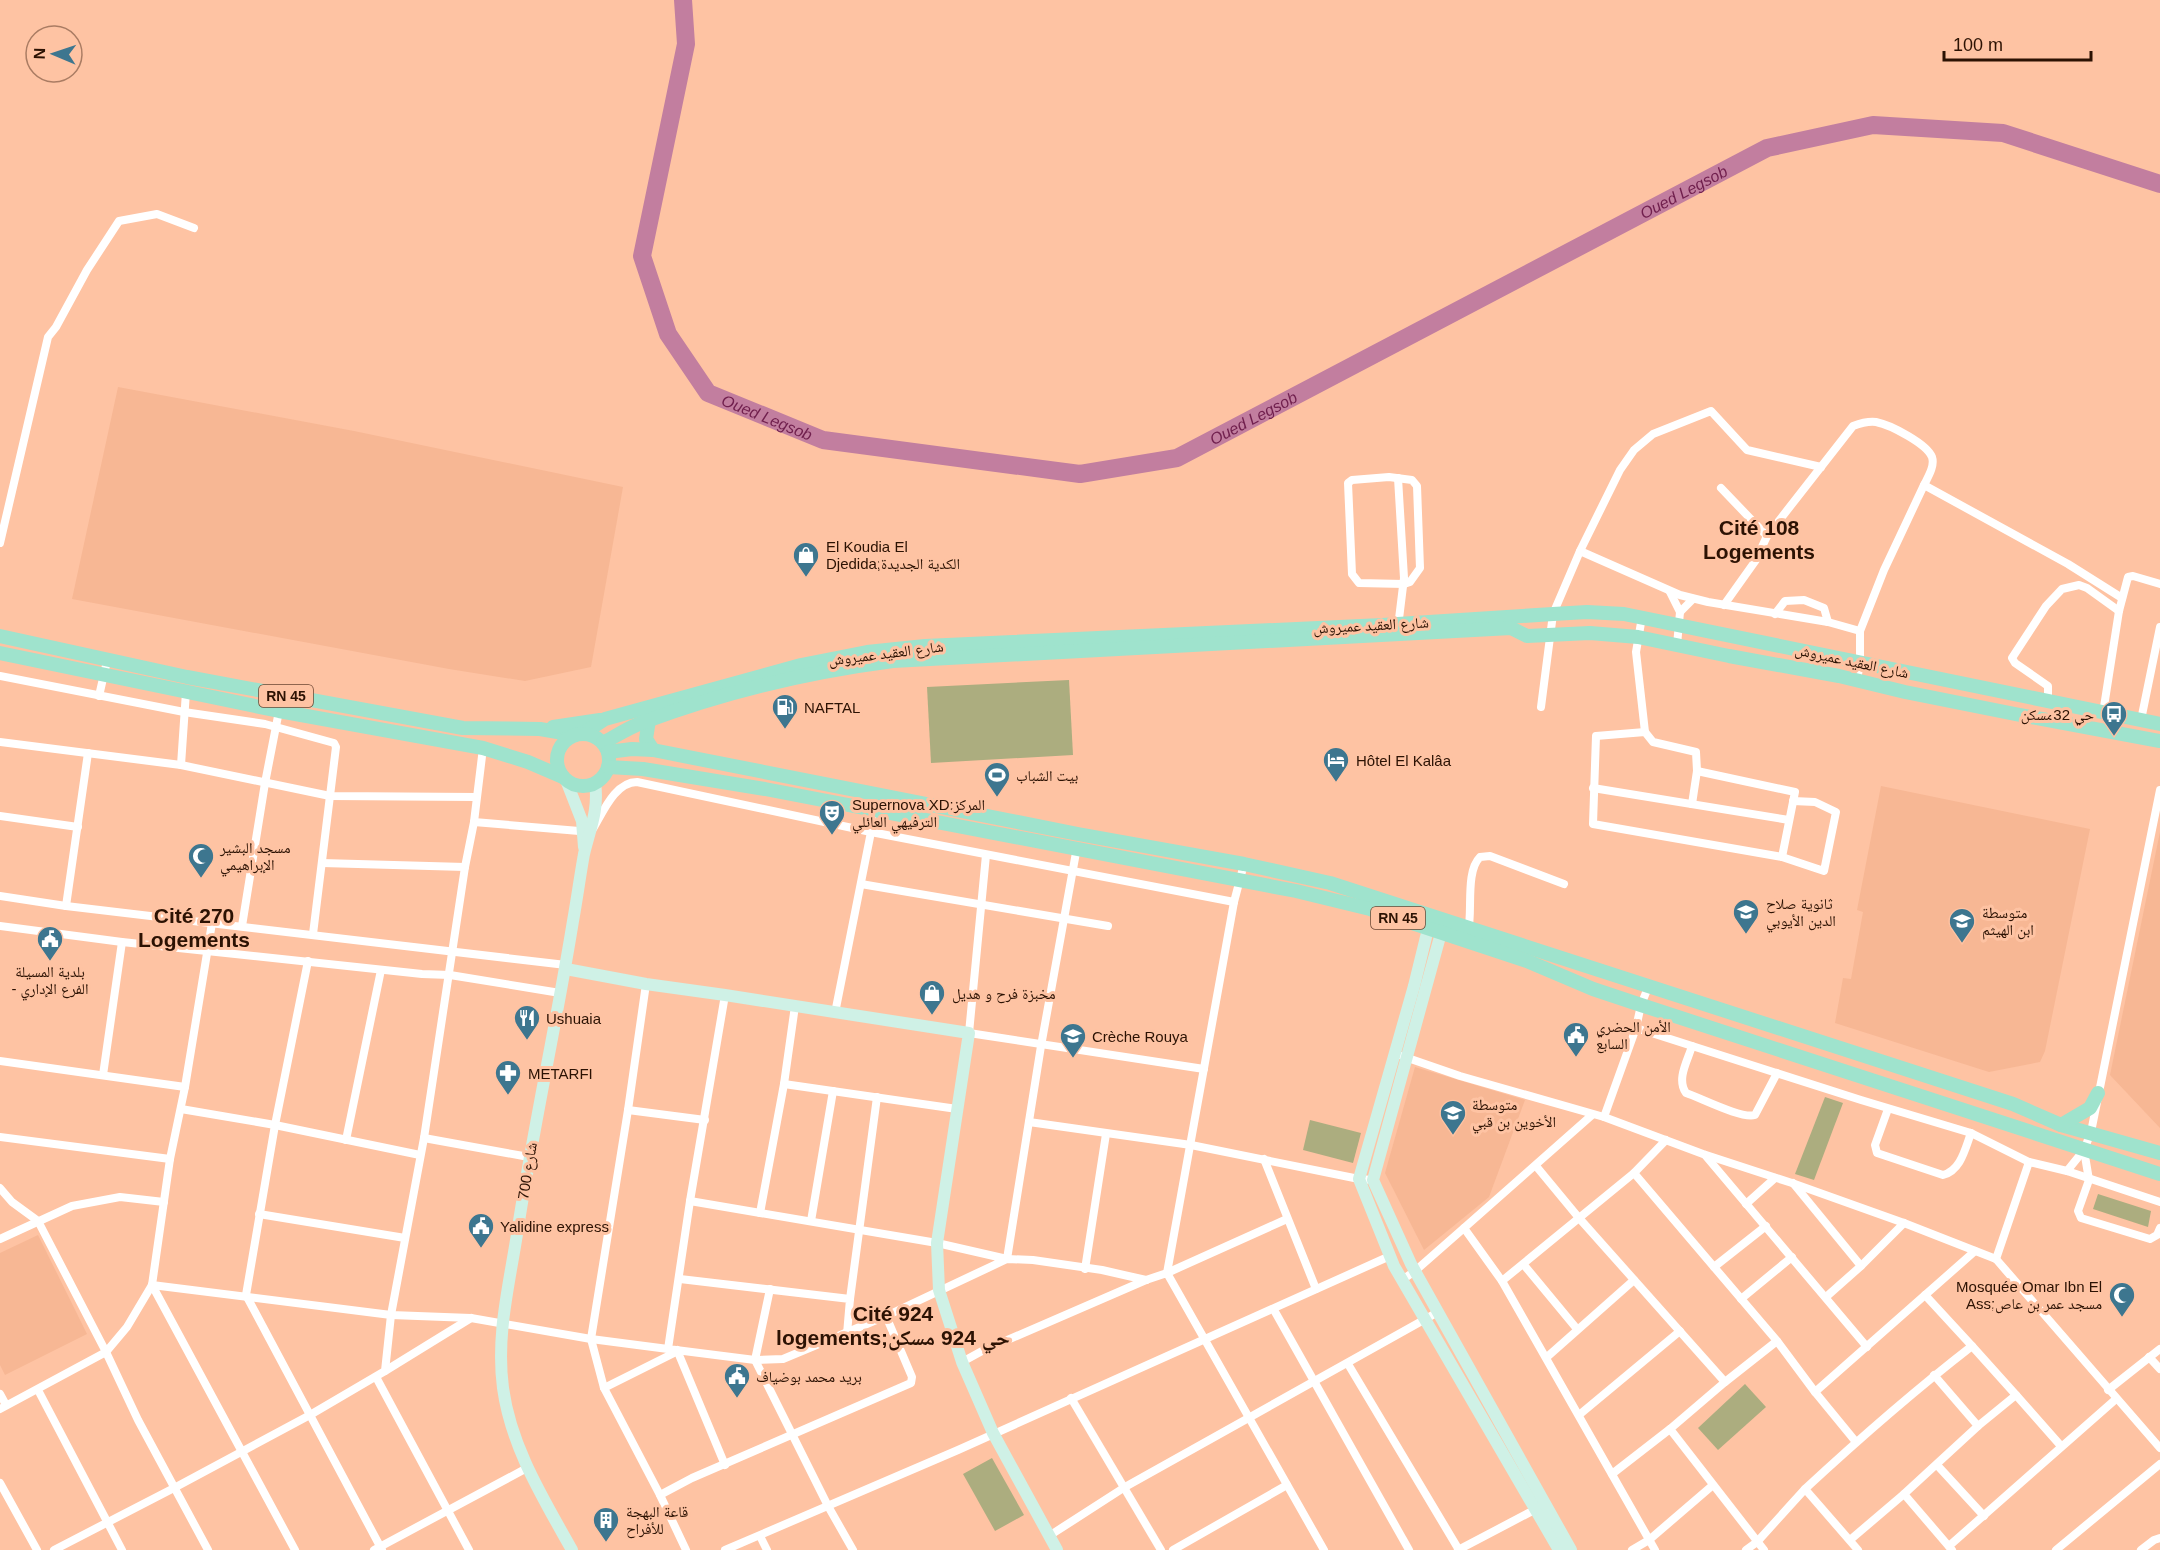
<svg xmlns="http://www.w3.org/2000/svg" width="2160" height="1550" font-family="Arial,'Noto Naskh Arabic',sans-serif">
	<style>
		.built { fill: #f7b794 }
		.green { fill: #acad7f }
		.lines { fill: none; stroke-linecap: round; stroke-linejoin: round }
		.river { stroke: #c27e9f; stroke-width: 18 }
		.street { stroke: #fff; stroke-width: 8 }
		.secondary { stroke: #cff1e6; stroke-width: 12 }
		.primary { stroke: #9fe3cd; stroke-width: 14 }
		.labels { text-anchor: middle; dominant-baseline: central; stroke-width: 6; stroke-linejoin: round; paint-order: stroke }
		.shield { fill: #fec3a3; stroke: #6b4733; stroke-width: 1.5 }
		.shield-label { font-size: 14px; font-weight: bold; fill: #2c1203 }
		.poi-label { font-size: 15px; fill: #2c1203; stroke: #fec3a3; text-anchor: start }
		.street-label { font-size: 15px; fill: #2c1203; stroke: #fec3a3 }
		.water-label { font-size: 16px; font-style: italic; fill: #71204e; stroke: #fec3a3 }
		.district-label { font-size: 21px; font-weight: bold; fill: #2c1203; stroke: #fec3a3 }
	</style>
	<rect width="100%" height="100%" fill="#fec3a3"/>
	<!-- built -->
	<g class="built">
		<path d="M118,387L354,431L623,487L591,667L525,681L449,669L72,599Z"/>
		<path d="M1881,786L2090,829L2045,1051L2040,1062L1989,1072L1835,1023L1843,978L1851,979L1863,912L1857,910Z"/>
		<path d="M2160,832V1128L2110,1075Z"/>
		<path d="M1415,1067L1525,1100L1489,1197L1424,1250L1385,1173Z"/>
		<path d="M38,1235L87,1334L5,1375L0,1365V1253Z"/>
	</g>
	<!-- green -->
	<g class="green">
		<path d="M1069,680L1073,755L931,763L927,687Z"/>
		<path d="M1825,1097L1843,1103L1814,1180L1795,1174Z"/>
		<path d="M1310,1120L1361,1133L1353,1163L1303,1150Z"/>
		<path d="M2098,1194L2151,1211L2148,1227L2093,1209Z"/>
		<path d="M1745,1384L1766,1407L1718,1450L1698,1428Z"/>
		<path d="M992,1458L1024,1515L995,1531L963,1474Z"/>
	</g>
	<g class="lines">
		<!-- river -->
		<path class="river" id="s1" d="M683,0L686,44L642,256L668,334L708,393L823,440L1080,474L1177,458L1767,148L1873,125L2003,133L2160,184"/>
		<!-- street -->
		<g class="street">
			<path d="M1389,477L1412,480L1417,486L1420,568L1410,582L1404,584L1359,583L1352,574L1348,483L1352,480Z"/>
			<path d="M1398,478L1404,578L1398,627"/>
			<path d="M1721,488L1767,536"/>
			<path d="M0,543L48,337L56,327L87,270L119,221L157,214L194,228"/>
			<path d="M1580,551L1680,595L1708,602L1828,622L1860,631"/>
			<path d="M1670,592L1680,612"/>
			<path d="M1724,605L1756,560L1767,536L1853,426C1861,423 1868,421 1876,422C1891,425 1927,444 1932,457C1935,466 1928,477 1924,485"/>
			<path d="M1775,614L1785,601L1804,600L1824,608L1828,622"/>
			<path d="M1642,617L1636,652L1645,732"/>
			<path d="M1677,645L1680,612L1693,599"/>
			<path d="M0,676L184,712L265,724L334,743L336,747L313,934"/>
			<path d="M1857,680L1860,663V631L1884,570L1924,485L2068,564L2122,598"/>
			<path d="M99,696L107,661"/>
			<path d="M2048,702V686L2015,663L2012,658L2046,606L2062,589L2079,585L2087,588L2119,611"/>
			<path d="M1541,707L1553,614L1580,551L1620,470L1634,450L1653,434L1711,411L1747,450L1821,467"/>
			<path d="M2103,713L2119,611L2128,577L2133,576L2160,584"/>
			<path d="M2141,720L2160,627"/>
			<path d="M0,742L181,765L330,796L476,797"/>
			<path d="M181,765L186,692"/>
			<path d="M1697,771L1795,792L1782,857"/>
			<path d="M1593,788L1789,820"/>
			<path d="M1692,804L1697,771L1696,752L1653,742L1645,732L1596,736L1593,824L1782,857L1824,871L1836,812L1815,802L1793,801"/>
			<path d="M0,816L78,827"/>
			<path d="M474,822L591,832C602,815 614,782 637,782L871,832L1234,902"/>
			<path d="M1077,847L1041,1046L1007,1259L886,1316L783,1359L755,1360L668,1349L690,1201L937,1243L1007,1259L1033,1260L1102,1270L1146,1280"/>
			<path d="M986,855L969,1033L1204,1069"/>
			<path d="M322,863L465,867"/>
			<path d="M861,884L1108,926"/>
			<path d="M0,896L66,906L566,965"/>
			<path d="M66,906L88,753"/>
			<path d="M0,926L122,942L422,974L450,975L560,993"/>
			<path d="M242,926L265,783L279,711"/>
			<path d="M1468,932C1473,911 1465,872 1480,857L1490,856L1564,884"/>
			<path d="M308,961L275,1125L246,1295L382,1550"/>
			<path d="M646,984L628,1110L591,1339L604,1388L660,1495"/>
			<path d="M835,1013L871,832L872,809"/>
			<path d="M1636,1028L1861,1100L1971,1133L2029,1162L2067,1171L2160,1202"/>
			<path d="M1692,1046C1688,1060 1676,1079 1686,1093C1701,1098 1741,1119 1755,1115L1777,1073"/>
			<path d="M1402,1056L1460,1076L1604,1117L1703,1154L1792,1183L1904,1223L1996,1259L2160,1448"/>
			<path d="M0,1061L185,1087"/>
			<path d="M103,1075L122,942"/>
			<path d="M784,1084L957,1109"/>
			<path d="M181,1109L275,1125L420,1155"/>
			<path d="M1888,1109L1875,1145L1877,1153L1943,1175C1961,1170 1965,1149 1971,1133"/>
			<path d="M628,1110L705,1120"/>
			<path d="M1604,1117L1636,1028L1641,1005L1649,985"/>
			<path d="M1029,1122L1191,1145L1359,1179L1373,1180"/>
			<path d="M0,1137L170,1159"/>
			<path d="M424,1138L529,1157"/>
			<path d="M346,1140L381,970"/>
			<path d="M2084,1150L2089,1180L2078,1211L2081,1218L2150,1239L2157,1235L2160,1228"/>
			<path d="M1705,1155L1867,1347"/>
			<path d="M1264,1159L1316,1289"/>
			<path d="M1536,1166L1579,1218L1725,1382L1670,1429L1764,1550"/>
			<path d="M2067,1171L2084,1150L2091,1132L2160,790"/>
			<path d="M1634,1173L1666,1140"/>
			<path d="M1793,1183L1861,1266"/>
			<path d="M0,1188L12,1202L38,1221L106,1352L127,1327L152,1285L170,1159L185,1087L212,923"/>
			<path d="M690,1201L725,995"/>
			<path d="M1746,1204L1775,1178"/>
			<path d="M760,1213L784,1084L795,1006"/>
			<path d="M259,1214L405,1238"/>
			<path d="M811,1221L833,1091"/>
			<path d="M1464,1228L1502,1281L1655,1550"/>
			<path d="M0,1239L72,1206L120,1197L164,1202"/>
			<path d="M1996,1259L2029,1162"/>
			<path d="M1524,1265L1577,1329"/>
			<path d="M1714,1267L1766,1226"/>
			<path d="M1085,1269L1106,1134"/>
			<path d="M1167,1273L1234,902L1244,864"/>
			<path d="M1167,1273L1287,1219"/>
			<path d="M680,1279L850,1299L847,1334"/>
			<path d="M1402,1280L1415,1271L1464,1228L1592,1115"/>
			<path d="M1502,1281L1634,1173L1777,1341L1815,1392L1975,1251"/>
			<path d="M152,1285L391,1315L471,1318L591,1339L668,1349"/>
			<path d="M152,1285L295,1550"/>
			<path d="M770,1289L755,1360L828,1506L853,1550"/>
			<path d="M1826,1297L1861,1266L1904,1223"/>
			<path d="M850,1299L877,1097"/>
			<path d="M1741,1299L1792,1257"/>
			<path d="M1274,1310L1409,1550"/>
			<path d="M677,1350L725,1465"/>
			<path d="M1547,1357L1634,1280"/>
			<path d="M2149,1357L2160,1369"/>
			<path d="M962,1362L982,1351L1146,1280L1167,1273L1324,1550"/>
			<path d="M1348,1364L1459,1550"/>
			<path d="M385,1371L471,1318"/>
			<path d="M1934,1375L1978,1426"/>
			<path d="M376,1377L469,1550"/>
			<path d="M1725,1382L1777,1341"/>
			<path d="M604,1388L678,1351"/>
			<path d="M38,1390L122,1550"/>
			<path d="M2108,1390L2160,1349"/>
			<path d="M1815,1392L1856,1442"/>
			<path d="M0,1394L6,1405"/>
			<path d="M2016,1395L2061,1446"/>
			<path d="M1071,1398L1161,1550"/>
			<path d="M0,1409L106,1352L138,1420L208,1550"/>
			<path d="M1579,1415L1680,1331"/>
			<path d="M1937,1465L1984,1516"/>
			<path d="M1612,1474L1670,1429"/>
			<path d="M0,1483L37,1550"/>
			<path d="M760,1536L767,1550"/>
			<path d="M1049,1536L1125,1487L1438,1312"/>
			<path d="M1850,1540L1904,1494"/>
			<path d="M1949,1546L2116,1399"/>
			<path d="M54,1550L174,1488L310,1415L385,1371L391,1315L424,1138L465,867L474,822L483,748"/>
			<path d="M374,1550L527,1468"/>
			<path d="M686,1550L660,1495L692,1478L911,1383L912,1377L886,1316"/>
			<path d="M725,1550L958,1450L1390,1256"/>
			<path d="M1173,1550L1287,1485"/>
			<path d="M1458,1550L1540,1507"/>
			<path d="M1632,1550L1649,1540L1713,1485"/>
			<path d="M1746,1550L1757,1542L1805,1489"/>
			<path d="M1858,1550L1805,1489C1859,1439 1914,1391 1972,1346L1925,1295"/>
			<path d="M1952,1550L1904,1494L1978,1426L2016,1395L1972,1346"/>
			<path d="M2056,1550L2160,1464"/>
			<path d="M2141,1550L2154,1540L2160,1538"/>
		</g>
		<!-- secondary -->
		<g class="secondary">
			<path d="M566,780L582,821L584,847"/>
			<path d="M1428,929L1414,986L1359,1179L1394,1266L1559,1550"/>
			<path d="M1441,933L1373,1180L1411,1264L1571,1550"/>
			<path d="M566,969L646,984L725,995L969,1033L937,1243L939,1290L962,1362L993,1433L1057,1550"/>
			<path d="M572,1550C543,1498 511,1447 503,1388C496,1335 509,1286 517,1234C533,1129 556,1026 573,921C577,899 580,876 584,854C590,829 599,809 595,783"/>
		</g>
		<!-- primary -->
		<g class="primary">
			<path d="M0,636L187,677L463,728L540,729L575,735"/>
			<path d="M0,653L279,711L483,748L528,762L563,777"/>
			<path d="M649,720L646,739L653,750"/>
			<path d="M553,727L600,720"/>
			<path d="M584,733L605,719L801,665L867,652L925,646L1382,625L1553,614L1587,612L1624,614L2160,724"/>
			<circle cx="583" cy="760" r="26"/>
			<path d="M603,743C616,736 629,727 644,722C724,692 808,672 893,661L1511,628L1527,636L1590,633L1638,637L1729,656L1839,676L1905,692L2015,714L2160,741"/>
			<path d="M608,752L632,749L653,750L1078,834L1244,864L1330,883L2013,1104L2061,1125L2160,1153"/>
			<path d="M608,767L643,769L765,789L1296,891L1370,909L1527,961L1593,989L1641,1005L2160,1174"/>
			<path d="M2061,1125L2090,1108L2098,1093"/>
		</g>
	</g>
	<!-- icons -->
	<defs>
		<g id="shop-pin" transform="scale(1.35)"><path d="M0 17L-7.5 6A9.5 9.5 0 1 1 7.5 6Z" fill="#3d768f" stroke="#fec3a3"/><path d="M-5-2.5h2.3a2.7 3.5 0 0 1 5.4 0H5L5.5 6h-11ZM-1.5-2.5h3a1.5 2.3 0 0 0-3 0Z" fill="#fff"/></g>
		<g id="fuel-pin" transform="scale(1.35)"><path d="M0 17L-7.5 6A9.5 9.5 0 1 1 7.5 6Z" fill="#3d768f" stroke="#fec3a3"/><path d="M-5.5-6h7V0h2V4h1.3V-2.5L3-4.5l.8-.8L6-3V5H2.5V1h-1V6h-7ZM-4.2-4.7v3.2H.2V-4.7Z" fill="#fff"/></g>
		<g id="bus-pin" transform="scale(1.35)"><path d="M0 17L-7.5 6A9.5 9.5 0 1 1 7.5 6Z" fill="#3d768f" stroke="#fec3a3"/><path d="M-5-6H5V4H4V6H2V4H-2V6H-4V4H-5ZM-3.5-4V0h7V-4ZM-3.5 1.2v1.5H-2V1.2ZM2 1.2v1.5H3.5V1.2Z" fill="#fff"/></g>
		<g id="hotel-pin" transform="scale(1.35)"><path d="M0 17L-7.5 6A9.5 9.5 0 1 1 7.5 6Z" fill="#3d768f" stroke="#fec3a3"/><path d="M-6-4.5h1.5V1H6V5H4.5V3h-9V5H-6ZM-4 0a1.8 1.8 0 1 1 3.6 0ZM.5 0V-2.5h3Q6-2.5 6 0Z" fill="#fff"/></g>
		<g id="stadium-pin" transform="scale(1.35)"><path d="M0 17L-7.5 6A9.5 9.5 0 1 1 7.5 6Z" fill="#3d768f" stroke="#fec3a3"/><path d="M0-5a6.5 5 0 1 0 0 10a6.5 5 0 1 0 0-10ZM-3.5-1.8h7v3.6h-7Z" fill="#fff"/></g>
		<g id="theatre-pin" transform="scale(1.35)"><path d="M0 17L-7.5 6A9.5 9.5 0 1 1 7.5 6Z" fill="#3d768f" stroke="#fec3a3"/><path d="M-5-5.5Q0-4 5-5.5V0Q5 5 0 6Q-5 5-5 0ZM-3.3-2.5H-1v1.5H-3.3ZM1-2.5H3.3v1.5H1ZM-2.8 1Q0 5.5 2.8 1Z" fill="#fff"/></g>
		<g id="mosque-pin" transform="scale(1.35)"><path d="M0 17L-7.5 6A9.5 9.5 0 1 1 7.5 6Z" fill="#3d768f" stroke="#fec3a3"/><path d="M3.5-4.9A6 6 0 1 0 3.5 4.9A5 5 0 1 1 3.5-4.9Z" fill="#fff"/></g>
		<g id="school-pin" transform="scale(1.35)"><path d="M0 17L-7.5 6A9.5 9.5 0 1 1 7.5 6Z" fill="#3d768f" stroke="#fec3a3"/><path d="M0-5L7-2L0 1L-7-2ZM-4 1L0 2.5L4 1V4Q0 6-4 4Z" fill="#fff"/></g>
		<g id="civic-pin" transform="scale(1.35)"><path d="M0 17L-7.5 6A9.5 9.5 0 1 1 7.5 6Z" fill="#3d768f" stroke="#fec3a3"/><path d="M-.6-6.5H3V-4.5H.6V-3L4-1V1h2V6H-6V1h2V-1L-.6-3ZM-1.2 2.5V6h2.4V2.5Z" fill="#fff"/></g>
		<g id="restaurant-pin" transform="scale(1.35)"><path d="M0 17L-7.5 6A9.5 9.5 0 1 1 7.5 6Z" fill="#3d768f" stroke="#fec3a3"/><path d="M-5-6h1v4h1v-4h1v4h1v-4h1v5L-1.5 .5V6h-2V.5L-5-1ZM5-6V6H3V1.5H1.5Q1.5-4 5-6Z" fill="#fff"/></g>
		<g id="pharmacy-pin" transform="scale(1.35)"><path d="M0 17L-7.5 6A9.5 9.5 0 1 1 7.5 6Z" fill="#3d768f" stroke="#fec3a3"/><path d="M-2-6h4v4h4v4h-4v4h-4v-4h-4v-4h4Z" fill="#fff"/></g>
		<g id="building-pin" transform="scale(1.35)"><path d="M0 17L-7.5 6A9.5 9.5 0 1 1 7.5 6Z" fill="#3d768f" stroke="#fec3a3"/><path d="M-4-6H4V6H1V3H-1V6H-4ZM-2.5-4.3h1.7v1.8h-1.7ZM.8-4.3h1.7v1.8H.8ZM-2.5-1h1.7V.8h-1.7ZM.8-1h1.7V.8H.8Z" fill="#fff"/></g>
	</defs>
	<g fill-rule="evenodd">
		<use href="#shop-pin" x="806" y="555"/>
		<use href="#fuel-pin" x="785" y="707"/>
		<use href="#bus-pin" x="2114" y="714"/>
		<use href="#hotel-pin" x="1336" y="760"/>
		<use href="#stadium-pin" x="997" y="775"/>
		<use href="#theatre-pin" x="832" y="813"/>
		<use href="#mosque-pin" x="201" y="856"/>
		<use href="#school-pin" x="1746" y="912"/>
		<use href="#school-pin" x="1962" y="921"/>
		<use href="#civic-pin" x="50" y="939"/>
		<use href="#shop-pin" x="932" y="993"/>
		<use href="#restaurant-pin" x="527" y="1018"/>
		<use href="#civic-pin" x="1576" y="1035"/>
		<use href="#school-pin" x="1073" y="1036"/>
		<use href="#pharmacy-pin" x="508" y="1073"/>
		<use href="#school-pin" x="1453" y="1113"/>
		<use href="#civic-pin" x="481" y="1226"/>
		<use href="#mosque-pin" x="2122" y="1295"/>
		<use href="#civic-pin" x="737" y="1376"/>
		<use href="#building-pin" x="606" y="1520"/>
	</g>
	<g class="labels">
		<!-- shield labels -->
		<g class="shield">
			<rect x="259" y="685" width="54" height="22" rx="4.5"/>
			<rect x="1371" y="907" width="54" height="22" rx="4.5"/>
		</g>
		<g class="shield-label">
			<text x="286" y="696">RN 45</text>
			<text x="1398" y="918">RN 45</text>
		</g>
		<!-- poi labels -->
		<g class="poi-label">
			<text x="826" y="546">El Koudia El<tspan x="826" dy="17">Djedida;الكدية الجديدة</tspan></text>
			<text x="804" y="707">NAFTAL</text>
			<text x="2094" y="714" text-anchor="end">حي 32مسكن</text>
			<text x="1356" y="760">Hôtel El Kalâa</text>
			<text x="1016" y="775">بيت الشباب</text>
			<text x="852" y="804">Supernova XD;المركز<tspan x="852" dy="17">الترفيهي العائلي</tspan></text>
			<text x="220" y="847">مسجد البشير<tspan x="220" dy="17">الإبراهيمي</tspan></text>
			<text x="1766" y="903">ثانوية صلاح<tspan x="1766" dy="17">الدين الأيوبي</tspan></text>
			<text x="1982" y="912">متوسطة<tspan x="1982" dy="17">ابن الهيثم</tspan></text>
			<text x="50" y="971" text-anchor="middle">بلدية المسيلة<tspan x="50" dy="17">- الفرع الإداري</tspan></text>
			<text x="952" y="993">مخبزة فرح و هديل</text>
			<text x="546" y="1018">Ushuaia</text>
			<text x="1596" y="1026">الأمن الحضري<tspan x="1596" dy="17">السابع</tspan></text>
			<text x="1092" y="1036">Crèche Rouya</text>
			<text x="528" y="1073">METARFI</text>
			<text x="1472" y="1104">متوسطة<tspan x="1472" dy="17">الأخوين بن قبي</tspan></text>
			<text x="500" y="1226">Yalidine express</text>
			<text x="2102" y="1286" text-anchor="end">Mosquée Omar Ibn El<tspan x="2102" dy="17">Ass;مسجد عمر بن عاص</tspan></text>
			<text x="756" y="1376">بريد محمد بوضياف</text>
			<text x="626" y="1511">قاعة البهجة<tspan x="626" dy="17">للأفراح</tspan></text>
		</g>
		<!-- street labels -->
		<g class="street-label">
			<text transform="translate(1371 625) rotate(-3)">شارع العقيد عميروش</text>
			<text transform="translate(886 653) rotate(-7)">شارع العقيد عميروش</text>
			<text transform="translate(1852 661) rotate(12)">شارع العقيد عميروش</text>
			<text transform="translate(527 1171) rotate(-81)">شارع 700</text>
		</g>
		<!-- water labels -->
		<g class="water-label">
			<text stroke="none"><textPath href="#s1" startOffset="1468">Oued Legsob</textPath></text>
			<text stroke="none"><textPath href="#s1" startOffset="982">Oued Legsob</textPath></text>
			<text stroke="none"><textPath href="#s1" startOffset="478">Oued Legsob</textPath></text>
		</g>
		<!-- district labels -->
		<g class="district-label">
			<text x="1759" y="527">Cité 108<tspan x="1759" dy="24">Logements</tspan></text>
			<text x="194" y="915">Cité 270<tspan x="194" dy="24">Logements</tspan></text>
			<text x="893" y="1313">Cité 924<tspan x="893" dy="24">logements;حي 924 مسكن</tspan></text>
		</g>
	</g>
	<!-- north arrow -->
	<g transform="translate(54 54) rotate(272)"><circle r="28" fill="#fec3a3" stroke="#aa7c63" stroke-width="1.5"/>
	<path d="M0-4.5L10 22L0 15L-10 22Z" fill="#3d768f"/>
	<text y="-9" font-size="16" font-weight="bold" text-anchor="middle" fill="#2c1203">N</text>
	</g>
	<!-- scale -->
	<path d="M1944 51v9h147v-9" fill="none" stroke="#2c1203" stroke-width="3"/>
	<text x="1953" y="51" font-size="18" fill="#2c1203" stroke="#fec3a3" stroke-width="4.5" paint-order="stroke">100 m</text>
</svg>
